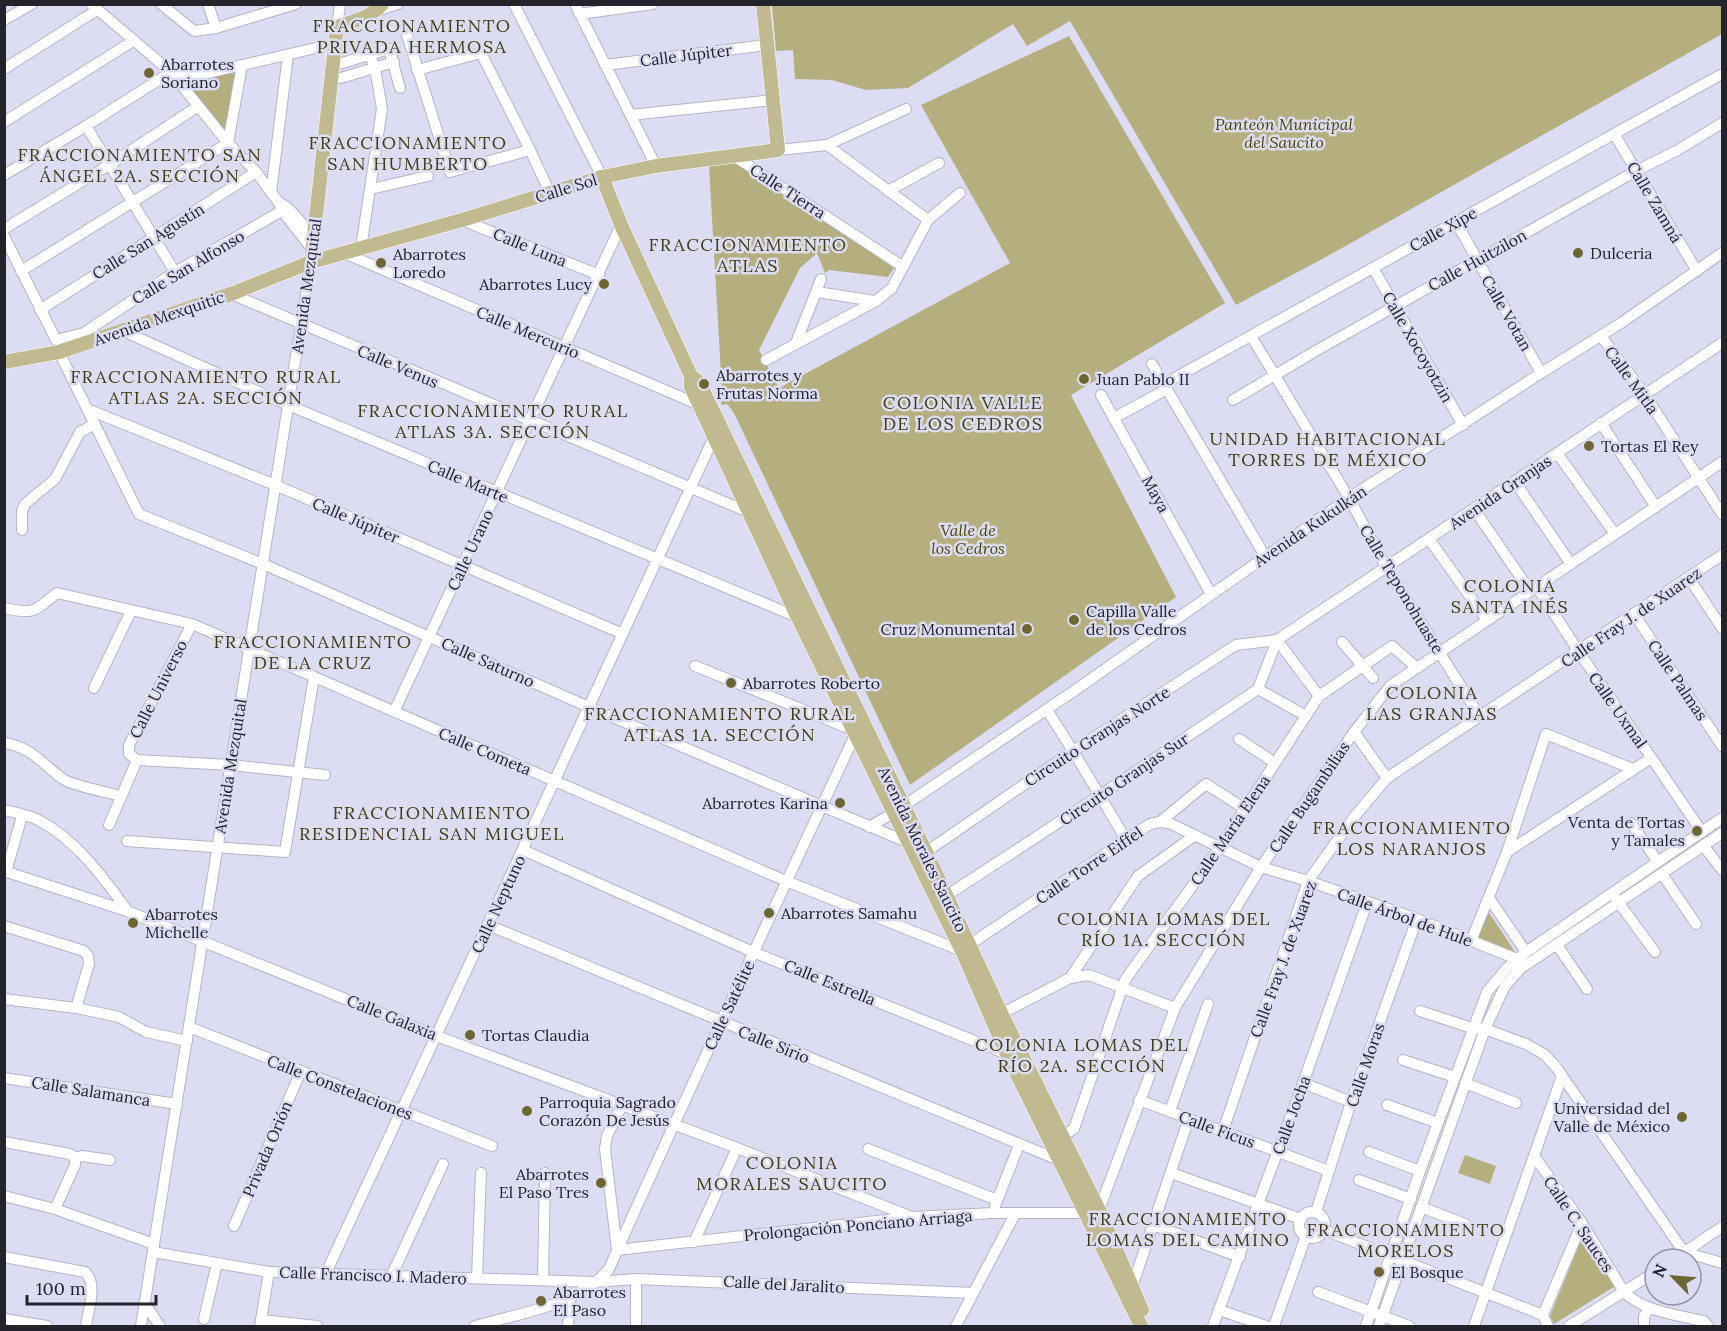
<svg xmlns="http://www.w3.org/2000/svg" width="1727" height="1331" font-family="Lora,serif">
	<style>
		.green { fill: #b5ae7f }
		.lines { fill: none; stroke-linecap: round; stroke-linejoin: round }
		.minor-casing { stroke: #b4b4c9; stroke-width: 12 }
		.major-casing { stroke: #fff; stroke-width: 15 }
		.minor { stroke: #fff; stroke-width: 10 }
		.major { stroke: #c1ba90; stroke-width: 14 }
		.poi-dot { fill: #6e6632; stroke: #dcddf3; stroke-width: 2 }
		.labels { text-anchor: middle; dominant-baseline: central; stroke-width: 5; stroke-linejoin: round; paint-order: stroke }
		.street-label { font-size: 16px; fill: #23232b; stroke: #dcddf3 }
		.poi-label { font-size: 16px; fill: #23232b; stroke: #dcddf3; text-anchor: start }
		.park-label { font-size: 16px; font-style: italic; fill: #4d4300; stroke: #dcddf3 }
		.neighbourhood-label { font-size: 18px; letter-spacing: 1.5px; fill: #423c12; stroke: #dcddf3 }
	</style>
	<rect width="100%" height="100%" fill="#dcddf3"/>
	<!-- green -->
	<g class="green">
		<path d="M1722,4V34L1326,257L1236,305L1070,21L1027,46L1013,24L908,88L866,90L832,80L795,79L793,50L776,51L772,5Z"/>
		<path d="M1069,36L1225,303L1071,395L1176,597L910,785L734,413L727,404L721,405L722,392L709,165L739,162L894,268L888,277L829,270L825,273L817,253L800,268L759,350L779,388L1010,263L921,105Z"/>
		<path d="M239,71L227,139L182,85Z"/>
		<path d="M1488,911L1517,955L1476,940Z"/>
		<path d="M1465,1155L1496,1166L1490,1184L1458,1173Z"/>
		<path d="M1584,1233L1617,1285L1554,1324L1550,1316Z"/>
	</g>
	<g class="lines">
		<!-- minor casing -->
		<g class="minor-casing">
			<g id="minor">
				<path d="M91,4L171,72L228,143L256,172L279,203L282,211L312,249"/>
				<path d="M161,4L194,31L216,28L296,4"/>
				<path d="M208,4L216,28"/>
				<path d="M514,4L602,177"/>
				<path d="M575,4L656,166"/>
				<path d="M376,11L398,4"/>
				<path d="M579,14L653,4"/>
				<path d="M4,20L32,4"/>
				<path d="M337,27L340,4"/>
				<path d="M407,35L450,172L530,150"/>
				<path d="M342,63L389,49L400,88"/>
				<path d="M605,65L767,45"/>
				<path d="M4,69L97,10"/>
				<path d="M417,70L481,53L530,150L550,193"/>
				<path d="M341,78L394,62"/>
				<path d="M630,115L773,100"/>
				<path d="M4,122L133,41"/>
				<path d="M86,126L175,272"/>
				<path d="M1614,134L1697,271"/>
				<path d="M827,145L928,220"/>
				<path d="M778,150L827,145L906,109"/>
				<path d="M734,156L902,266"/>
				<path d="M4,175L86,126L171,72L195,76L320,47"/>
				<path d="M371,189L428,176"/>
				<path d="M888,191L939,163"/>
				<path d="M271,193L288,55"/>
				<path d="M282,204L291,211L314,237"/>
				<path d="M462,220L599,275"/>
				<path d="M1456,222L1541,373"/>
				<path d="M4,229L109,165L197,107"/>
				<path d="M4,236L56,340L84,333L175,272L287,208"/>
				<path d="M361,248L382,109L375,68L369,53"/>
				<path d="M344,253L702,406"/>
				<path d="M1373,268L1463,425"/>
				<path d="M21,271L228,143L242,65"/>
				<path d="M817,292L875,301"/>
				<path d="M231,294L753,514"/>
				<path d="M40,310L256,172"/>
				<path d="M123,331L288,405L802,619"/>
				<path d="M1251,336L1349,498L1386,567L1480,717"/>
				<path d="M1601,336L1645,395L1722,514"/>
				<path d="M796,343L821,279"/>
				<path d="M59,352L139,514L263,564L589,707L909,843"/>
				<path d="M766,360L876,301L892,288L928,220L960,193"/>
				<path d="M1152,364L1265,556"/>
				<path d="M1164,384L1722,74"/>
				<path d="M1101,395L1211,594"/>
				<path d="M1233,400L1319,349L1636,171L1678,150L1722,123"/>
				<path d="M87,409L275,485L623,634"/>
				<path d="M1114,418L1167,389"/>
				<path d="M1601,423L1656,507"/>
				<path d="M1557,453L1615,534"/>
				<path d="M1515,482L1571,564"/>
				<path d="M1474,509L1530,591"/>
				<path d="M22,530V511L25,504L55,479L80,432L95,424"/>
				<path d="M1429,539L1487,620"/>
				<path d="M1689,578L1722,628"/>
				<path d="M1536,586L1579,652L1702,832"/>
				<path d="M4,608C35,615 34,611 57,593L192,624L786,881L962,951"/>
				<path d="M1634,614L1722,746"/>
				<path d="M192,624L129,745V754L137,760L231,765L325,775"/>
				<path d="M1277,640L1319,696"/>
				<path d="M1342,642L1373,678"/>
				<path d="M695,666L853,730"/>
				<path d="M94,688L131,611"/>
				<path d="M1258,689L1306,716"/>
				<path d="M1047,710L1073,751L1127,841"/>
				<path d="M394,712L621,225"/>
				<path d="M1354,732L1387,778"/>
				<path d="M1239,739L1275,763"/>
				<path d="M4,743C32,747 42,764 63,779C73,786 107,792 121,796"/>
				<path d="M4,810C16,813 30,815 40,821C77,841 103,877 127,910"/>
				<path d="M1160,822L1169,823L1261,867L1308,881L1417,919L1517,959"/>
				<path d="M1631,823L1658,862"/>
				<path d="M109,825L137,760"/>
				<path d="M869,827L893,813L1074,691L1349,498L1541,373L1621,323L1722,253"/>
				<path d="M127,841L285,852L314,677"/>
				<path d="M1703,845L1722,870"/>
				<path d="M523,850L753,952L1007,1054"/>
				<path d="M926,852L1073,751L1236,645L1277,640L1722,343"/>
				<path d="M1507,852L1651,758"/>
				<path d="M4,871L127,911L437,1036L737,1148L909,1216"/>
				<path d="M6,872L22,816"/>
				<path d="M1662,874L1696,924"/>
				<path d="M946,896L1099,796L1258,689L1277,640"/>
				<path d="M1489,898L1526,952"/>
				<path d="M1616,899L1655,952"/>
				<path d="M488,925L1061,1161"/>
				<path d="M4,926L84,951L88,956L89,964L76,1008"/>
				<path d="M1471,941L1507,852L1546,734L1633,769"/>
				<path d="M969,945L1150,824L1160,822L1206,784L1245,809"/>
				<path d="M1557,945L1587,989"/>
				<path d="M1070,978L1089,975L1175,1008"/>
				<path d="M4,999L76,1008L119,1017L146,1032L187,1041"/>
				<path d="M1420,1011L1472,1028L1485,1029L1526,1044L1545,1055L1556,1067L1684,1252L1722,1263"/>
				<path d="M995,1017L1070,978L1138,876L1194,836"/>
				<path d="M189,1027L492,1146"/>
				<path d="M1403,1060L1455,1077"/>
				<path d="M4,1078L177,1104"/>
				<path d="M1303,1083L1351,1102"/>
				<path d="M1465,1083L1516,1103"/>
				<path d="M1139,1100L1329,1171"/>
				<path d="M622,1105L607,1136L605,1149L617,1250L912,1217L993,1213H1085L1099,1210L1175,1008L1261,867L1354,732L1390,686L1722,462"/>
				<path d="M1387,1105L1438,1123"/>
				<path d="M1170,1111L1208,1004"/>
				<path d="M1223,1131L1308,881L1355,816L1387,778L1722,555"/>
				<path d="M1062,1136L1074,1129L1125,980L1220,847L1319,696L1392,646L1417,668"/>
				<path d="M4,1142L70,1154L75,1158"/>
				<path d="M868,1149L997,1200"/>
				<path d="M1369,1152L1420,1171"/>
				<path d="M1534,1156L1582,1223L1624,1292C1645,1312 1677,1315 1704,1321L1708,1326"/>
				<path d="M75,1158L82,1156L110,1160"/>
				<path d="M1171,1173L1301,1219"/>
				<path d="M1359,1180L1411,1199"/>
				<path d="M4,1196L55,1209L154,1244"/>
				<path d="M995,1206L1019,1145"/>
				<path d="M1421,1207L1465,1224"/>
				<path d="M55,1209L75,1165V1158"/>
				<path d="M1316,1212L1351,1102L1417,919"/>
				<circle cx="1312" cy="1225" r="13"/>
				<path d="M1153,1225L1240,1257"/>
				<path d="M234,1226L301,1071"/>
				<path d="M1324,1230L1543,1315L1548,1326"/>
				<path d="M694,1242L737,1148"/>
				<path d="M153,1252L269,1272L594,1282L636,1279L973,1293"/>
				<path d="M4,1257L85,1272C98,1284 88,1310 86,1326"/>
				<path d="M1674,1259L1722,1227"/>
				<path d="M326,1273L714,437"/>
				<path d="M391,1277L443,1164"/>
				<path d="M477,1278L481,1173"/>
				<path d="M636,1279V1326"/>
				<path d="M543,1280L545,1173"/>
				<path d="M1132,1287L1189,1118"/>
				<path d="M1318,1292L1409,1326"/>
				<path d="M145,1304L160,1326"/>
				<path d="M1219,1310L1266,1326"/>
				<path d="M1543,1315L1582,1223"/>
				<path d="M4,1319L47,1326"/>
				<path d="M204,1319L217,1263"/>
				<path d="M262,1320L317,1326"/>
				<path d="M141,1326L311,262"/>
				<path d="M260,1326L269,1272"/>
				<path d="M475,1326C517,1314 580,1305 609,1269C688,1090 772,913 855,735L861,733"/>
				<path d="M568,1326L570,1299"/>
				<path d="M956,1326L1015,1214"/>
				<path d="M1213,1326L1303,1083L1367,903"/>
				<path d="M1274,1326L1306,1236"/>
				<path d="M1366,1326L1420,1171L1487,992L1506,969L1526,952L1722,818"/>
				<path d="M1379,1326L1485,1029L1505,986L1520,969L1722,833"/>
				<path d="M1474,1326L1562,1076"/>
				<path d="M1569,1326L1655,1272"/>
				<path d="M1644,1326V1316L1650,1308"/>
			</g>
		</g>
		<!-- major casing -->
		<g class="major-casing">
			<g id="major">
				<path d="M602,177L621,225L691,376V387L798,618L962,951L1007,1054L1141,1326"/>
				<path d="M311,262L337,27C353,21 371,18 382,4"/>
				<path d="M4,362L59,352L231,294L311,262L462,220L602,177L656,166L778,150L763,4"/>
				<path d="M691,376L699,382L926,852L1002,1015L1099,1210L1142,1310"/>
			</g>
		</g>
		<!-- minor -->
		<use href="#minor" class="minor"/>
		<!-- major -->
		<use href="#major" class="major"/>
	</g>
	<!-- markers -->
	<g class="poi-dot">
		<circle cx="149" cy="73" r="6"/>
		<circle cx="1578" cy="253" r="6"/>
		<circle cx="381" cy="263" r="6"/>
		<circle cx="604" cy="284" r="6"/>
		<circle cx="1084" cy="379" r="6"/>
		<circle cx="704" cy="384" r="6"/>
		<circle cx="1589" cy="446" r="6"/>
		<circle cx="1074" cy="620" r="6"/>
		<circle cx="1027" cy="629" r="6"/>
		<circle cx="731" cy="683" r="6"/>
		<circle cx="840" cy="803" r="6"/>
		<circle cx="1697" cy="831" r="6"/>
		<circle cx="769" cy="913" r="6"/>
		<circle cx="133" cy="923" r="6"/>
		<circle cx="470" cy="1035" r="6"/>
		<circle cx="527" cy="1111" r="6"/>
		<circle cx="1682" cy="1117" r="6"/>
		<circle cx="601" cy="1183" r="6"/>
		<circle cx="1379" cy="1272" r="6"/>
		<circle cx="541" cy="1301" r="6"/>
	</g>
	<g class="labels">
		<!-- street labels -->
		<g class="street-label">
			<text transform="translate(686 55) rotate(-7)">Calle Júpiter</text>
			<text transform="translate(566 188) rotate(-17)">Calle Sol</text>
			<text transform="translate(788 191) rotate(33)">Calle Tierra</text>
			<text transform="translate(1655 202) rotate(59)">Calle Zamná</text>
			<text transform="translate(1443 229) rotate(-29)">Calle Xipe</text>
			<text transform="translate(148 241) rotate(-32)">Calle San Agustín</text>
			<text transform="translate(530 247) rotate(22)">Calle Luna</text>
			<text transform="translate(1477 260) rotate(-29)">Calle Huitzilon</text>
			<text transform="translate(188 267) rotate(-31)">Calle San Alfonso</text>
			<text transform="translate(306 286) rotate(-82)">Avenida Mezquital</text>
			<text transform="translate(1507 313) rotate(60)">Calle Votan</text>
			<text transform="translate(159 318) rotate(-19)">Avenida Mexquitic</text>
			<text transform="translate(528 332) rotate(23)">Calle Mercurio</text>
			<text transform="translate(1418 347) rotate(60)">Calle Xocoyotzin</text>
			<text transform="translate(398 366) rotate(23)">Calle Venus</text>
			<text transform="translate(1632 380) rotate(54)">Calle Mitla</text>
			<text transform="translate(468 481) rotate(23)">Calle Marte</text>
			<text transform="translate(1500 492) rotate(-34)">Avenida Granjas</text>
			<text transform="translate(1156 494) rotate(61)">Maya</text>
			<text transform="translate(356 520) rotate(23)">Calle Júpiter</text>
			<text transform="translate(1310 526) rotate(-34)">Avenida Kukulkán</text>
			<text transform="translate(470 550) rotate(-65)">Calle Urano</text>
			<text transform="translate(1402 589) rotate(59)">Calle Teponohuaste</text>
			<text transform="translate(1631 617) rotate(-34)">Calle Fray J. de Xuarez</text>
			<text transform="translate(488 662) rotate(24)">Calle Saturno</text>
			<text transform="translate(1678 680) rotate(56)">Calle Palmas</text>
			<text transform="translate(158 689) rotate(-63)">Calle Universo</text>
			<text transform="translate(1618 710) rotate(55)">Calle Uxmal</text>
			<text transform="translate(1097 736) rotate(-33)">Circuito Granjas Norte</text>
			<text transform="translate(485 751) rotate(23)">Calle Cometa</text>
			<text transform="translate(230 766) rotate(-81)">Avenida Mezquital</text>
			<text transform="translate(1124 779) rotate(-34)">Circuito Granjas Sur</text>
			<text transform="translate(1309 797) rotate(-56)">Calle Bugambilias</text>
			<text transform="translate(1230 830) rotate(-56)">Calle María Elena</text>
			<text transform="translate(923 849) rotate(64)">Avenida Morales Saucito</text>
			<text transform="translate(1089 865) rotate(-34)">Calle Torre Eiffel</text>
			<text transform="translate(498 904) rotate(-65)">Calle Neptuno</text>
			<text transform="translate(1405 917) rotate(20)">Calle Árbol de Hule</text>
			<text transform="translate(1283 959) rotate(-70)">Calle Fray J. de Xuarez</text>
			<text transform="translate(830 982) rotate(22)">Calle Estrella</text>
			<text transform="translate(729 1005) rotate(-65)">Calle Satélite</text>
			<text transform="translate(392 1017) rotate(22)">Calle Galaxia</text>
			<text transform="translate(774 1044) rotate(22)">Calle Sirio</text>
			<text transform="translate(1365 1065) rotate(-71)">Calle Moras</text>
			<text transform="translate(340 1087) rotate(21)">Calle Constelaciones</text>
			<text transform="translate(91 1091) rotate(9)">Calle Salamanca</text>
			<text transform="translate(1291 1115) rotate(-70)">Calle Jocha</text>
			<text transform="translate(1217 1129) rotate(20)">Calle Ficus</text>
			<text transform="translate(267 1149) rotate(-67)">Privada Orión</text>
			<text transform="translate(1579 1224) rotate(56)">Calle C. Sauces</text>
			<text transform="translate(858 1225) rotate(-5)">Prolongación Ponciano Arriaga</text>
			<text transform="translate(373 1275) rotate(2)">Calle Francisco I. Madero</text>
			<text transform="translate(784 1284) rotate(3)">Calle del Jaralito</text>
		</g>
		<!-- poi labels -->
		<g class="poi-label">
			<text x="161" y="64">Abarrotes<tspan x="161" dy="18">Soriano</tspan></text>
			<text x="1590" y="253">Dulceria</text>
			<text x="393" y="254">Abarrotes<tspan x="393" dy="18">Loredo</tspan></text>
			<text x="592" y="284" text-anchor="end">Abarrotes Lucy</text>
			<text x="716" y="375">Abarrotes y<tspan x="716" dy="18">Frutas Norma</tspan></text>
			<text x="1096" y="379">Juan Pablo II</text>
			<text x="1601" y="446">Tortas El Rey</text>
			<text x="1086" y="611">Capilla Valle<tspan x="1086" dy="18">de los Cedros</tspan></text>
			<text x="1015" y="629" text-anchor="end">Cruz Monumental</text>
			<text x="743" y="683">Abarrotes Roberto</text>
			<text x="828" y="803" text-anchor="end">Abarrotes Karina</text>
			<text x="1685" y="822" text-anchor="end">Venta de Tortas<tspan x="1685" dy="18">y Tamales</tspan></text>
			<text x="781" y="913">Abarrotes Samahu</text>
			<text x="145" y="914">Abarrotes<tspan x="145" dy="18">Michelle</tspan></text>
			<text x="482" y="1035">Tortas Claudia</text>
			<text x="539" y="1102">Parroquia Sagrado<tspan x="539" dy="18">Corazón De Jesús</tspan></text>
			<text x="1670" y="1108" text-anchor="end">Universidad del<tspan x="1670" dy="18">Valle de México</tspan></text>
			<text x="589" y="1174" text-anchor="end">Abarrotes<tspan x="589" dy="18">El Paso Tres</tspan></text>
			<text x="1391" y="1272">El Bosque</text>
			<text x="553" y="1292">Abarrotes<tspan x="553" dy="18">El Paso</tspan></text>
		</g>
		<!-- park labels -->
		<g class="park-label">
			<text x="1284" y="124">Panteón Municipal<tspan x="1284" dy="18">del Saucito</tspan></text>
			<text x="968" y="530">Valle de<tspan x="968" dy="18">los Cedros</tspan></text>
		</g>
		<!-- neighbourhood labels -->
		<g class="neighbourhood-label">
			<text x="412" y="25">FRACCIONAMIENTO<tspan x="412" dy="21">PRIVADA HERMOSA</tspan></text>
			<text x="408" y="142">FRACCIONAMIENTO<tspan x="408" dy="21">SAN HUMBERTO</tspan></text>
			<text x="140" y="154">FRACCIONAMIENTO SAN<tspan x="140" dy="21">ÁNGEL 2A. SECCIÓN</tspan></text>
			<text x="748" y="244">FRACCIONAMIENTO<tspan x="748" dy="21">ATLAS</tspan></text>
			<text x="206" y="376">FRACCIONAMIENTO RURAL<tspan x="206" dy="21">ATLAS 2A. SECCIÓN</tspan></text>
			<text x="963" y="402">COLONIA VALLE<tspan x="963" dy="21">DE LOS CEDROS</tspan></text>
			<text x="493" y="410">FRACCIONAMIENTO RURAL<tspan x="493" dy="21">ATLAS 3A. SECCIÓN</tspan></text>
			<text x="1328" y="438">UNIDAD HABITACIONAL<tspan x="1328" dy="21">TORRES DE MÉXICO</tspan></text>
			<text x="1510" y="585">COLONIA<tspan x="1510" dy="21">SANTA INÉS</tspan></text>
			<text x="313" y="641">FRACCIONAMIENTO<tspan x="313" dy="21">DE LA CRUZ</tspan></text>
			<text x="1432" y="692">COLONIA<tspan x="1432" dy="21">LAS GRANJAS</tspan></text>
			<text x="720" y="713">FRACCIONAMIENTO RURAL<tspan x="720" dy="21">ATLAS 1A. SECCIÓN</tspan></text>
			<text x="432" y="812">FRACCIONAMIENTO<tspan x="432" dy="21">RESIDENCIAL SAN MIGUEL</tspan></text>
			<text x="1412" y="827">FRACCIONAMIENTO<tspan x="1412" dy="21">LOS NARANJOS</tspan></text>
			<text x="1164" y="918">COLONIA LOMAS DEL<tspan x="1164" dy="21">RÍO 1A. SECCIÓN</tspan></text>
			<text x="1082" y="1044">COLONIA LOMAS DEL<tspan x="1082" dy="21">RÍO 2A. SECCIÓN</tspan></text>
			<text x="792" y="1162">COLONIA<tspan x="792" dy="21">MORALES SAUCITO</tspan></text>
			<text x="1188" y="1218">FRACCIONAMIENTO<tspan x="1188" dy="21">LOMAS DEL CAMINO</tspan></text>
			<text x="1406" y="1229">FRACCIONAMIENTO<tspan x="1406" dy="21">MORELOS</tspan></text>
		</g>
	</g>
	<!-- border -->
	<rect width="1727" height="1331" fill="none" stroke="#23232b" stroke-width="12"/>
	<!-- north arrow -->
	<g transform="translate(1673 1277) rotate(295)"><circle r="28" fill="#dcddf3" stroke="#9293a3" stroke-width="1.5"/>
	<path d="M0-4.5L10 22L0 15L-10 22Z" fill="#6e6632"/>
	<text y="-9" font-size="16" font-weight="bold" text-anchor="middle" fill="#23232b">N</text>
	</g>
	<!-- scale -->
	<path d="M27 1295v9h129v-9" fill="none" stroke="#23232b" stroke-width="3"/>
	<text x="36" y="1295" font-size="18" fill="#23232b" stroke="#dcddf3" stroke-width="4.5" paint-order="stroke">100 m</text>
</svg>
